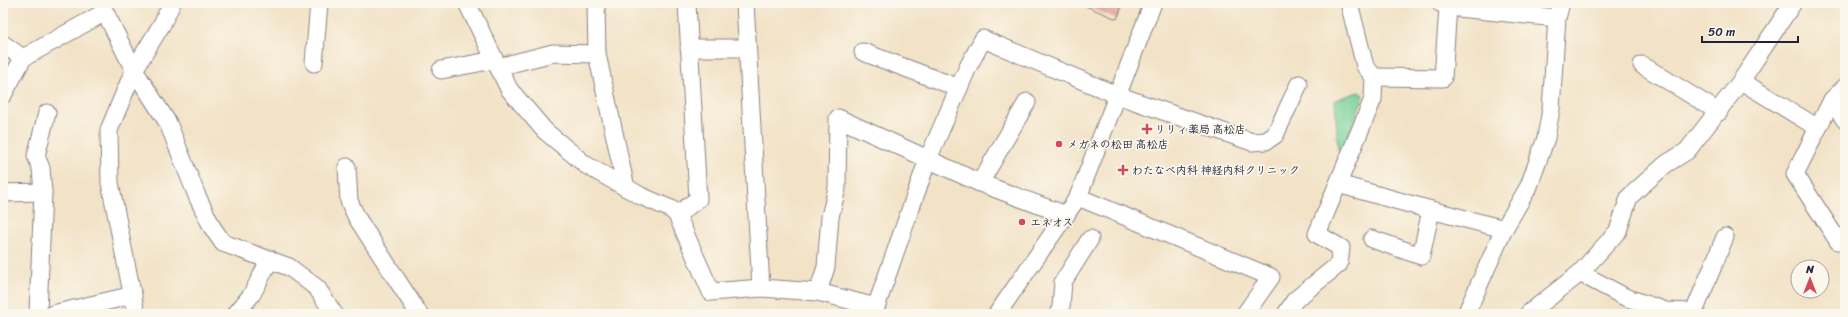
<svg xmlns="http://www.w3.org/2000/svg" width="1848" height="317" font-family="Sriracha,'Klee One',sans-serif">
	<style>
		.green { fill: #78d299; stroke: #4d7a6a }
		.building { fill: #e3ada2 }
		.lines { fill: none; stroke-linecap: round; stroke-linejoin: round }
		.minor-casing { stroke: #8a8280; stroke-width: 19 }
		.minor { stroke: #fff; stroke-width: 17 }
		.poi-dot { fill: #d1495b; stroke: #fbf7ec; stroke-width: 1.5 }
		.labels { text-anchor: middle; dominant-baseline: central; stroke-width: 3.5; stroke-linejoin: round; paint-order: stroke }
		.poi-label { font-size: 11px; font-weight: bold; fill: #22223b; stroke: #fbf7ec; text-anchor: start }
	</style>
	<rect width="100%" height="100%" fill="#fbf7ec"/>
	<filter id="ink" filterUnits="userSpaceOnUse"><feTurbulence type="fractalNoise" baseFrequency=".025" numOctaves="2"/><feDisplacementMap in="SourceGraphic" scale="8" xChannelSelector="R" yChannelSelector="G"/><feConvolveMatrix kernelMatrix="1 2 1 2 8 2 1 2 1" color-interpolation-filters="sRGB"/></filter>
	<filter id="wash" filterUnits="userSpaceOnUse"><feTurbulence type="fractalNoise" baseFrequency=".012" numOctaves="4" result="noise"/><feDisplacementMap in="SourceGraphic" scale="16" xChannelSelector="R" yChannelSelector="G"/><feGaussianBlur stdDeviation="0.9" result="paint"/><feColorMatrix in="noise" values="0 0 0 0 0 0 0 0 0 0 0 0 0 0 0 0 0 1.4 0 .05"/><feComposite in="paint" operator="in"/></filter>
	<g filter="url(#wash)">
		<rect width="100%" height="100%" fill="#f2e2c6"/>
		<!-- green -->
		<path class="green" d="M1358,92L1364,95L1342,151L1338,150L1335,100Z"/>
		<g id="blocks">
			<!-- building -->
			<path class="building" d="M1078,3H1123L1117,19Z"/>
		</g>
	</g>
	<g filter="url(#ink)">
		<use href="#blocks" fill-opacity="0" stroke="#8a8280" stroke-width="1"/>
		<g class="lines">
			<!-- minor casing -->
			<g class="minor-casing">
				<g id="minor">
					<path d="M467,3L509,89L545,131L586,165L641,196L671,209L677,215L711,292L761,288L818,292L876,307L874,314"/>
					<path d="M596,3L597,54L626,188"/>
					<path d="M745,3L761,288"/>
					<path d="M1440,3L1448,7L1557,18"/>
					<path d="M3,44L23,58L105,12L134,70L168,123L197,196L212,227L223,243L289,267L317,288L334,314"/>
					<path d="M689,48H747"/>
					<path d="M863,52L959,88"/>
					<path d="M314,63L319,3"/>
					<path d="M1642,65L1719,112"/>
					<path d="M498,67L553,53L597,54"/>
					<path d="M441,70L494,60"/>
					<path d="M1374,77L1443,78L1448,7"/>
					<path d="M1741,81L1818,128"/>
					<path d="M1845,87L1832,100L1845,120"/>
					<path d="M3,95L23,58"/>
					<path d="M1832,100L1795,174L1838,241L1845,240"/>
					<path d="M347,167L349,201L357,218L419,314"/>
					<path d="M980,183L1027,102"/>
					<path d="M1338,184L1431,210"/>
					<path d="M3,193L43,192"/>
					<path d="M1078,197L1271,277L1245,314"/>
					<path d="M677,215L698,199L687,3"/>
					<path d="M1372,239L1421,256L1431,210L1504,229"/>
					<path d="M1580,273L1625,297L1666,311L1694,312L1725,237"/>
					<path d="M818,292L826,267L830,217L837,188L838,118L980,183L1066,215"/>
					<path d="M876,307L928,159L968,67L983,39L1117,95L1252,142L1266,141L1275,135L1299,84"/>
					<path d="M38,314L43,192L41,168L36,156L47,113"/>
					<path d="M53,314L133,295"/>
					<path d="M135,314V308L110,183L109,130L134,70L162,24L172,3"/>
					<path d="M236,314L252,294L270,259"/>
					<path d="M997,314L1078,197L1153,3"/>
					<path d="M1059,314L1061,307L1063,282L1090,239"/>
					<path d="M1286,314L1295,300L1339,264L1341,248L1317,234L1373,99L1374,77L1365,66L1349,3"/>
					<path d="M1466,314L1504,229L1529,186L1546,138L1551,109L1557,18L1561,3"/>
					<path d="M1528,314L1580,273L1618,231L1629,197L1666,164L1687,151L1741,81L1793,3"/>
				</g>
			</g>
			<!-- minor -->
			<use href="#minor" class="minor"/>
		</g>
	</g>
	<!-- markers -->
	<g class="poi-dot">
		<path d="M1145 123h4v4h4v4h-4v4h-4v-4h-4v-4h4z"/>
		<circle cx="1059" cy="144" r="4"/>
		<path d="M1121 164h4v4h4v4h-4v4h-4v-4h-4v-4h4z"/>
		<circle cx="1022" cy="222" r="4"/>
	</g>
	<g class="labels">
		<!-- poi labels -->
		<g class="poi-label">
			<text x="1155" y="129">リリィ薬局 高松店</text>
			<text x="1067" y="144">メガネの松田 高松店</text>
			<text x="1132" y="170">わたなべ内科 神経内科クリニック</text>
			<text x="1030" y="222">エネオス</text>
		</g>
	</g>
	<!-- margin -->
	<rect width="1848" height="317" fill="none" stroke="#fbf7ec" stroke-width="16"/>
	<!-- north arrow -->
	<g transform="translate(1810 279)"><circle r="19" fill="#fbf7ec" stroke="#a4a2a5"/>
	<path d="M0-3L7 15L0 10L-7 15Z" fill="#d1495b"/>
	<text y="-6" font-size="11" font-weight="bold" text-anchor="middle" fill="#22223b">N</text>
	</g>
	<!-- scale -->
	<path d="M1702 36v6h96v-6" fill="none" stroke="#22223b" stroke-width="2"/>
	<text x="1708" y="36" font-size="12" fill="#22223b" stroke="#fbf7ec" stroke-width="3" paint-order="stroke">50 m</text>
</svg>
